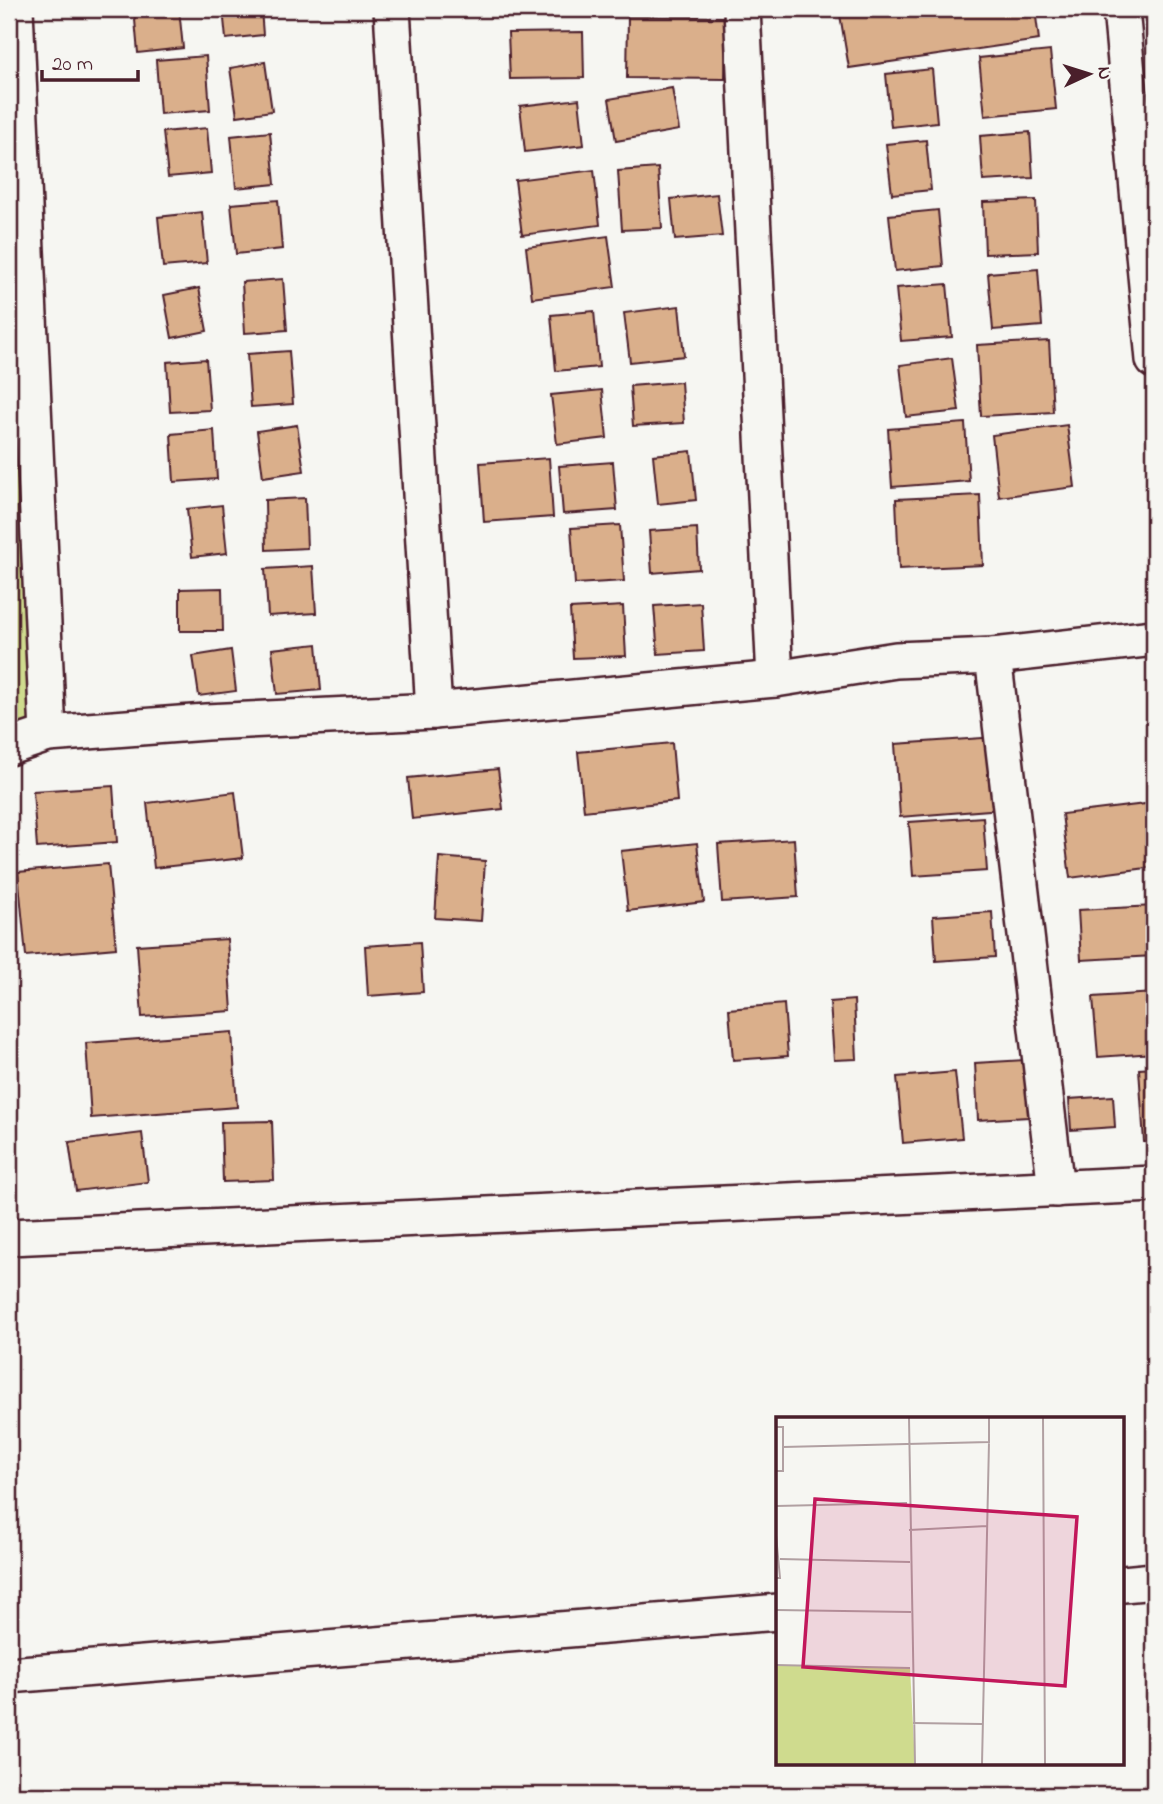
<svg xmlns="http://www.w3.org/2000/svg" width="1163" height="1804" font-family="'Indie Flower',sans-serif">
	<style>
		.green { fill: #cfdb8e; stroke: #8c7d5c; stroke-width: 2 }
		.building { fill: #daaf8b; stroke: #4a1f2b; stroke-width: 2 }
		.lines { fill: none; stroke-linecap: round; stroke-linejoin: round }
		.minor-casing { stroke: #4a1f2b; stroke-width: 40 }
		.minor { stroke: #f6f6f2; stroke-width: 35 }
		.inset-road { fill: none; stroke: #b1a0a2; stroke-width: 2 }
		.view { fill: #c2185b; fill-opacity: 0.15; stroke: #c2185b; stroke-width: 3.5 }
		.inset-edge { fill: none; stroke: #4a1f2b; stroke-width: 3.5 }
	</style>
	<rect width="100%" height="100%" fill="#f6f6f2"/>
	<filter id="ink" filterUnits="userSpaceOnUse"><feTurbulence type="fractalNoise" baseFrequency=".0143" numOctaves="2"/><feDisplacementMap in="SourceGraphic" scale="14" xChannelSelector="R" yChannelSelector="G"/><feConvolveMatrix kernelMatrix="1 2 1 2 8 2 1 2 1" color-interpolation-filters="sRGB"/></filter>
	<g filter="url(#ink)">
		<!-- green -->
		<path class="green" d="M9,9L48,734L9,747Z"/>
		<!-- building -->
		<g class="building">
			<path d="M134,9H179L183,48L138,53Z"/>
			<path d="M223,9H261L263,35L226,39Z"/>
			<path d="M839,9H1035L1039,40L849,68Z"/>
			<path d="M628,16L726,17L725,79L627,78Z"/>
			<path d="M583,32L584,78L510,79L508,33Z"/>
			<path d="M1050,51L1056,109L985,116L979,58Z"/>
			<path d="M206,56L210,110L160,114L156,60Z"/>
			<path d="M265,62L272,111L237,116L230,68Z"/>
			<path d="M932,69L937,122L891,127L886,74Z"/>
			<path d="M672,88L679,130L616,141L609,99Z"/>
			<path d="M579,99L584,145L525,152L520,106Z"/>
			<path d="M207,128L211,173L168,177L163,132Z"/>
			<path d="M270,132L275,184L236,188L231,136Z"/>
			<path d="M1030,132L1033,178L983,181L980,136Z"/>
			<path d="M926,140L931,190L892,194L886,144Z"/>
			<path d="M658,168L662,228L622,230L618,171Z"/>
			<path d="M594,170L600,225L522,235L515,180Z"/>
			<path d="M717,194L722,236L675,240L671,199Z"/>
			<path d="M278,200L282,249L236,254L231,204Z"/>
			<path d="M1036,200L1038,252L985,254L983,202Z"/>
			<path d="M938,210L943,266L895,271L889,215Z"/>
			<path d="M202,212L207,263L163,267L158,217Z"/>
			<path d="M608,236L615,287L532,298L526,247Z"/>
			<path d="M1038,269L1042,326L993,330L988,273Z"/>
			<path d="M283,279L287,330L245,333L242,282Z"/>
			<path d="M947,284L952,337L901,341L896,288Z"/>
			<path d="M199,288L207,331L172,338L164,295Z"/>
			<path d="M679,306L684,356L630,362L624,313Z"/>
			<path d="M594,311L599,367L556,371L551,315Z"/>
			<path d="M1049,341L1053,412L981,416L977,345Z"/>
			<path d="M289,351L293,404L251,407L247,354Z"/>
			<path d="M952,358L959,411L906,417L900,365Z"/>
			<path d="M206,359L210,410L170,412L167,362Z"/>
			<path d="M681,382L684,423L633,426L630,386Z"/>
			<path d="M602,390L607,438L557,444L551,395Z"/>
			<path d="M965,423L969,481L892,487L888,429Z"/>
			<path d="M297,425L304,471L263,477L257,431Z"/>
			<path d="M1067,425L1075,487L999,497L992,435Z"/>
			<path d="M214,430L217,479L174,482L171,434Z"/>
			<path d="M691,451L696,500L658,504L653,455Z"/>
			<path d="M549,458L553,517L484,522L480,463Z"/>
			<path d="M613,462L617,510L563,514L559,466Z"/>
			<path d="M980,495L983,565L899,569L896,499Z"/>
			<path d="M305,498L307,548L266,550L265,500Z"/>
			<path d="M222,505L227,553L192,557L187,509Z"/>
			<path d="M620,525L624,581L575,584L571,528Z"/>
			<path d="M697,528L699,569L652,573L649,531Z"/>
			<path d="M313,566L316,613L268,616L265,569Z"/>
			<path d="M222,588L223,631H180V589Z"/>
			<path d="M701,603L704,651L658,654L654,606Z"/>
			<path d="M623,606L626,656L573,658L570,609Z"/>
			<path d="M317,644L321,690L277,694L272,649Z"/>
			<path d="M231,650L236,691L199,696L193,656Z"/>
			<path d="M997,737L1002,809L900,817L895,744Z"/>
			<path d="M672,743L677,801L584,811L578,752Z"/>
			<path d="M498,769L503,809L412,819L408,778Z"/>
			<path d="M113,786L117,842L37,848L33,791Z"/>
			<path d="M235,792L243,858L154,868L147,803Z"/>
			<path d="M1154,803V867L1070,878L1062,814Z"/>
			<path d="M983,817L987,871L913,876L909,822Z"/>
			<path d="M794,839L798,897L722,902L718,844Z"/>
			<path d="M697,843L704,902L628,911L621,851Z"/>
			<path d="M439,857L485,861L481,921L435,918Z"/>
			<path d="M108,864L116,948L26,956L18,872Z"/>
			<path d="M1154,906V956L1081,960L1078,910Z"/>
			<path d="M992,912L995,957L936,961L933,916Z"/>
			<path d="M227,939L232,1011L142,1017L137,945Z"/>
			<path d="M420,942L423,992L368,996L365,946Z"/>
			<path d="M1154,993V1053L1098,1057L1093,997Z"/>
			<path d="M854,1000L857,1059L834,1060L830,1002Z"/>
			<path d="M784,1004L788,1056L733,1060L729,1009Z"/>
			<path d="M232,1032L237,1107L91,1118L86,1043Z"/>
			<path d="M1025,1060L1028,1117L978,1120L975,1063Z"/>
			<path d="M1154,1068V1142H1144L1139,1069Z"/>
			<path d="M955,1072L962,1138L903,1143L897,1077Z"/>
			<path d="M1113,1096L1115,1127L1071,1130L1069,1099Z"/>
			<path d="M272,1121L274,1180L223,1182L221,1122Z"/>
			<path d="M142,1133L148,1182L76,1191L69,1142Z"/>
		</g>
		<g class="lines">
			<!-- minor casing -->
			<g class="minor-casing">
				<g id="minor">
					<path d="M15,9L48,734"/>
					<path d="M392,9L434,711"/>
					<path d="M742,9L775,679"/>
					<path d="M1121,9L1154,360"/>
					<path d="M993,656L1056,1189"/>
					<path d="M9,747L48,734L206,722L434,711L775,679L896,660L993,656L1154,638"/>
					<path d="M9,1237L1154,1184"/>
					<path d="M1123,1584L1154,1581"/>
					<path d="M9,1675L778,1612"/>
				</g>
			</g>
			<!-- minor -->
			<use href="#minor" class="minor"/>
		</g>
	</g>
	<!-- overview -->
	<g transform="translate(776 1417)">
		<rect width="348" height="348" fill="#f6f6f2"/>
		<path d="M0,248L134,251L139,347H0Z" fill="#cfdb8e"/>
		<path class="inset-road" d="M133,1L139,347M267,1L269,347M0,10H7V54H0M7,30L213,25V1M0,89L131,86M133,113L211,109M0,118L4,161H0M4,142L134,145M0,193L135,195M0,248L134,251M137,306L206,307M206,347L213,25"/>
		<path class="view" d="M39,82L301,100L289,269L27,250Z"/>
		<rect width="348" height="348" class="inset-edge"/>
	</g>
	<!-- margin -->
	<rect width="1163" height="1804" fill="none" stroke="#f6f6f2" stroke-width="35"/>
	<rect x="18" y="18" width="1128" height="1769" fill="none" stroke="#4a1f2b" stroke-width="2.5" filter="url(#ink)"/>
	<!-- north arrow -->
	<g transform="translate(1089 74) rotate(86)" stroke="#f6f6f2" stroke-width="5" paint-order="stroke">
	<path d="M0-5L12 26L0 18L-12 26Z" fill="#4a1f2b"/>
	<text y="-10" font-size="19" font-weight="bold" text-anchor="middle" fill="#4a1f2b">N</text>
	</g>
	<!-- scale -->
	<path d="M42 70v10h96v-10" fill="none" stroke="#4a1f2b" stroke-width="3.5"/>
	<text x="52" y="70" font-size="21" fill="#4a1f2b" stroke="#f6f6f2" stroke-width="5" paint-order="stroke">20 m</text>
</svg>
